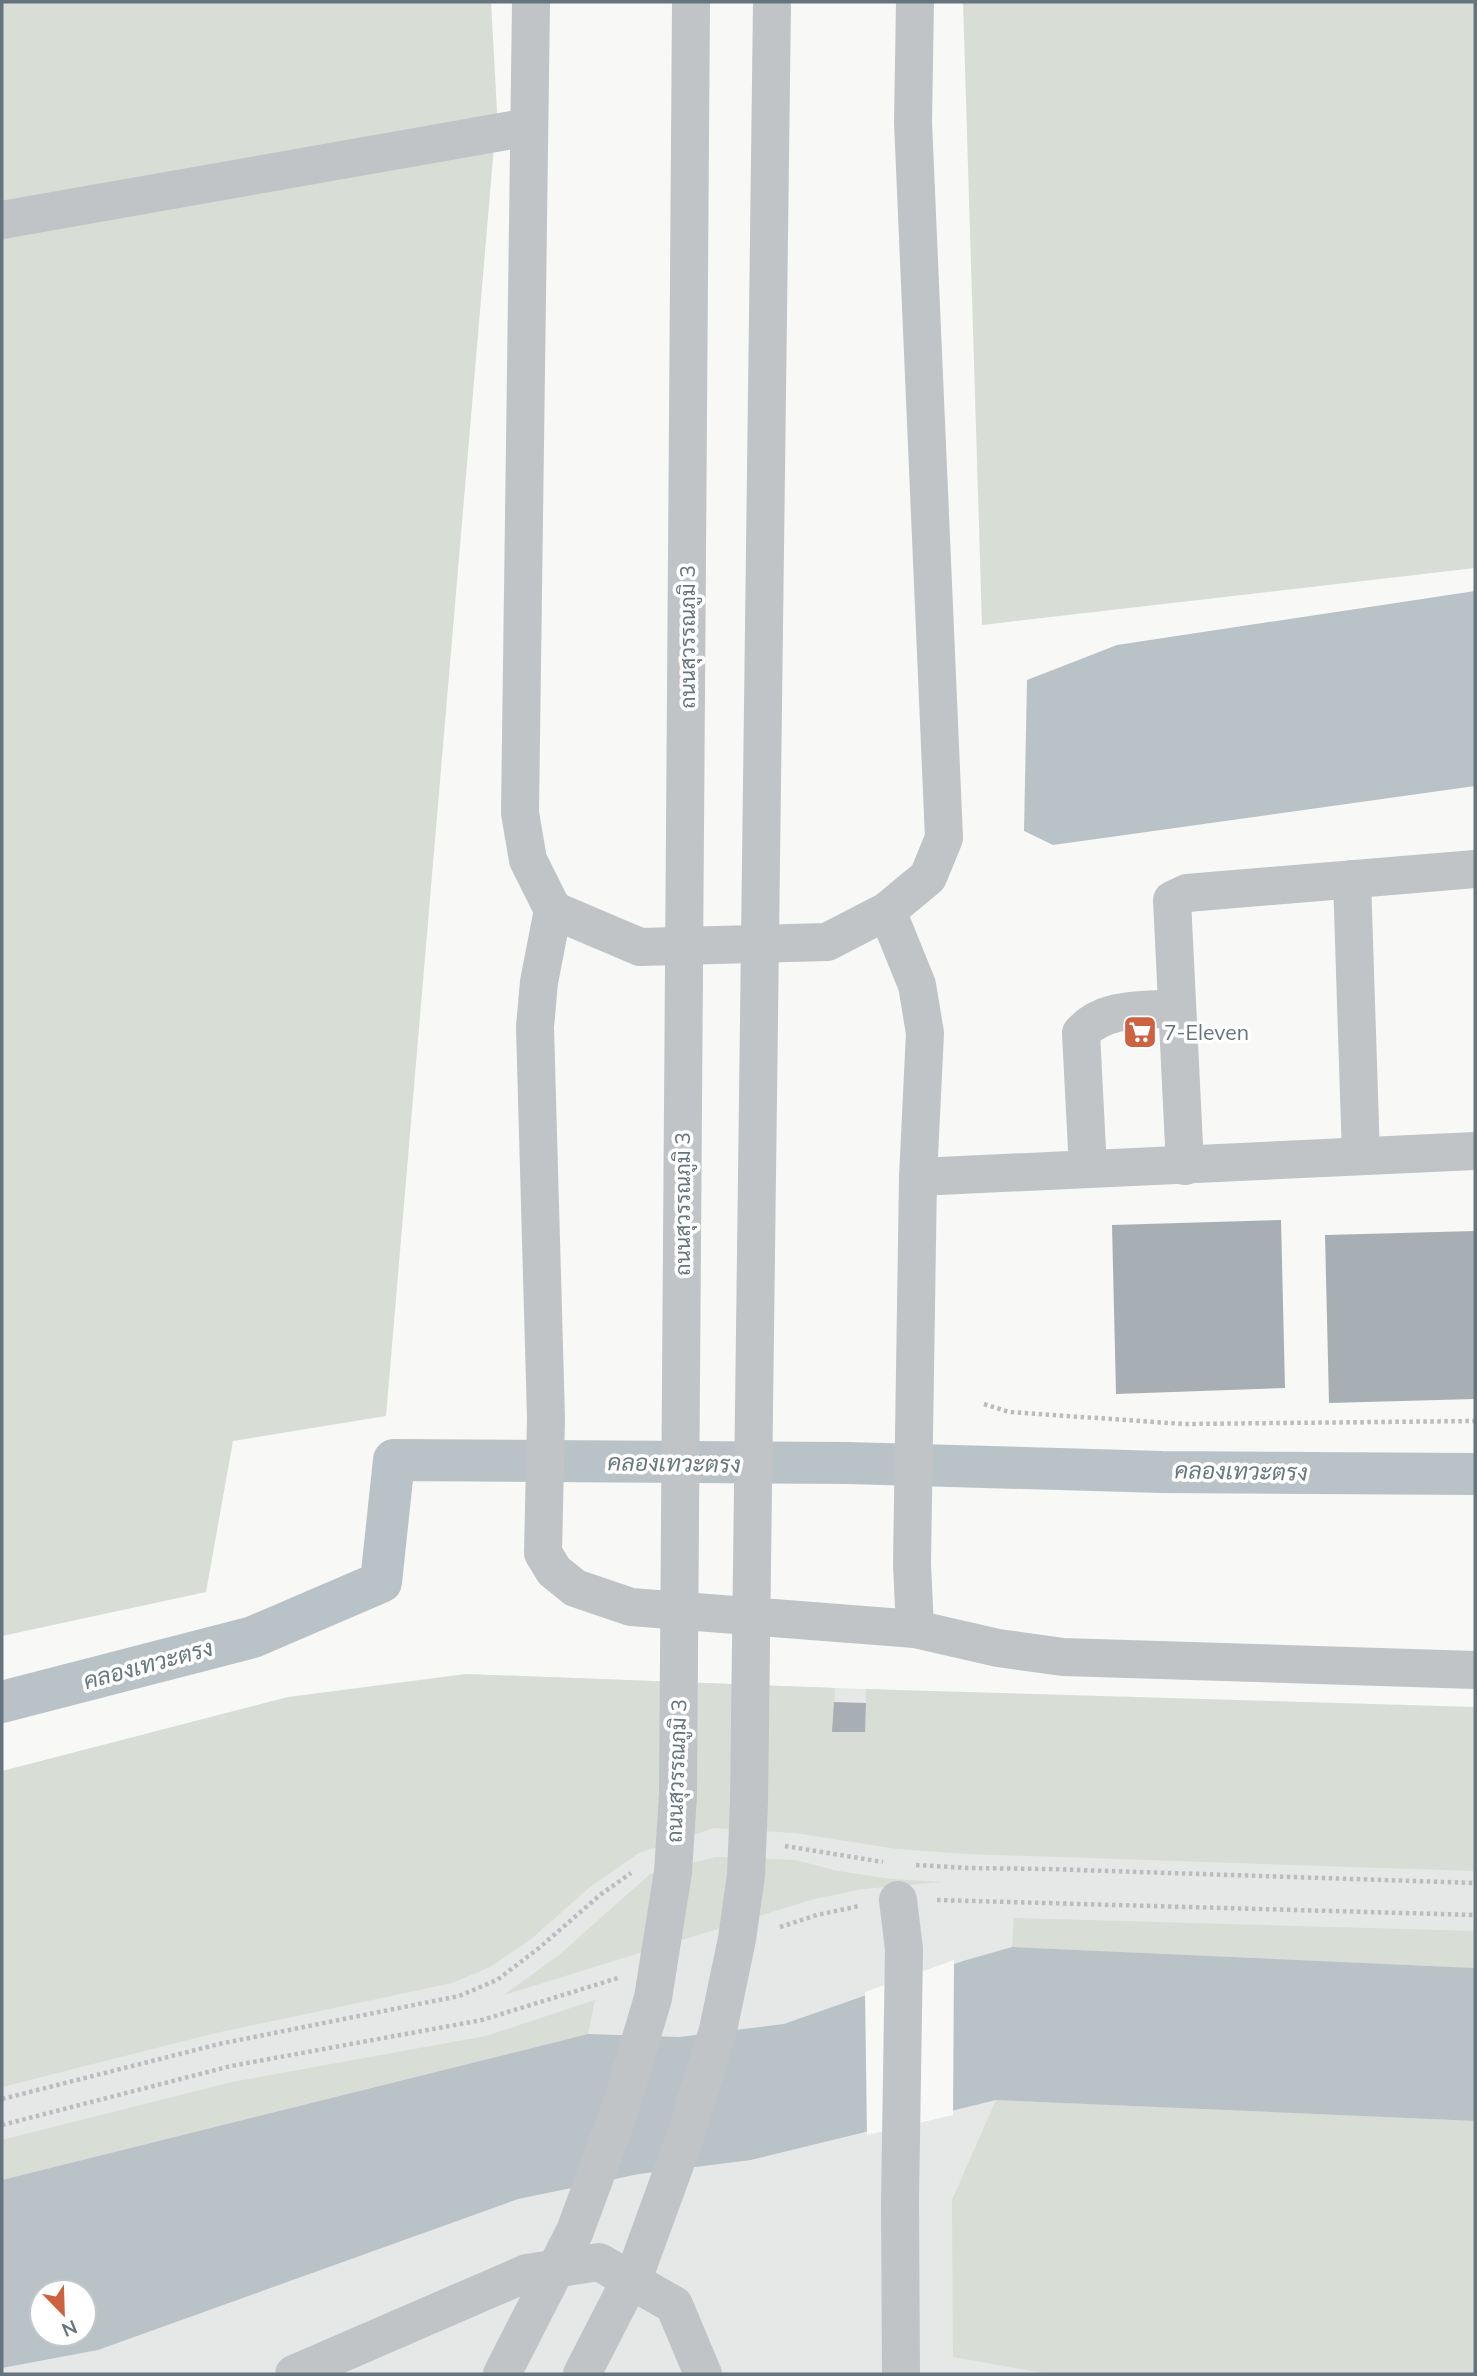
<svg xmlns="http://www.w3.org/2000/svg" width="1477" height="2376" font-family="Mulish,Sarabun,sans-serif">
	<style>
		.built { fill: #e6e7e7; fill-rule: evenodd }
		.green { fill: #d8ddd6 }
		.water { fill: #b9c3c7; fill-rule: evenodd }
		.pier { fill: #f8f8f6 }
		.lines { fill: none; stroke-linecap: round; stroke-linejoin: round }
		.canal { stroke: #b9c3c7; stroke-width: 42 }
		.building { fill: #a8afb4 }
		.path { stroke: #babdbf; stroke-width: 4.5; stroke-dasharray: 3.5 3.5; stroke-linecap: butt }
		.minor { stroke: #c0c4c7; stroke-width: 38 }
		.minor-bridge { stroke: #c0c4c7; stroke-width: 38 }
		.labels { text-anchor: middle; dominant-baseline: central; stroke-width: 7; stroke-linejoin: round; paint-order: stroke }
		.street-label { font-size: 21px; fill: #66747d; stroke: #fff }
		.poi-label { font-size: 21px; fill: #66747d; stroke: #fff; text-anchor: start }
		.water-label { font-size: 23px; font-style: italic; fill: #67787f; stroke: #fff }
	</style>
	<rect width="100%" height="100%" fill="#f8f8f6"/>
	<!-- built -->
	<path class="built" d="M466,1674L1475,1712V2374H2V1903ZM42,2292H84V2334H42Z"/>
	<!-- green -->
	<g class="green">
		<path d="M2,2H491L497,111L386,1416L233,1441L206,1592L2,1636Z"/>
		<path d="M963,2H1475V568L982,625Z"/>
		<path d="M466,1674L835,1688L833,1732H865L866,1689L1475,1707V1871L968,1854L897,1849L795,1833L714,1828L639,1853L590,1887L530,1940L490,1967L452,1983L216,2033L2,2087V1771L288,1697Z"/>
		<path d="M716,1857L795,1860L838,1871L891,1879L942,1882L863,1889L814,1899L504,1995L559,1955L650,1874Z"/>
		<path d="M1014,1918L1475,1931V1968L1012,1947Z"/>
		<path d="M595,2000L588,2034L2,2180V2140L232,2082L486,2036Z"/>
		<path d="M996,2100L1475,2121V2374H1049L953,2357L952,2200Z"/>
	</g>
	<!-- water -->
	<g class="water">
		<path d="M1475,591V786L1053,845L1024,831L1027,680L1117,645Z"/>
		<path d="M1012,1947L1475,1968V2121L996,2100L751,2160L639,2174L518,2199L98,2350L2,2368V2180L588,2034L679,2037L784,2024L963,1961ZM42,2292H84V2334H42Z"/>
	</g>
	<!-- pier -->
	<path class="pier" d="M954,1960L953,2115L867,2135L865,1992Z"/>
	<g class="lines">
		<!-- canal -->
		<path class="canal" d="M2,1702L253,1637L381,1582L394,1460L848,1463L1162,1472L1475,1474"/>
	</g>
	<!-- building -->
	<g class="building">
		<path d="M1281,1220L1285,1388L1116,1394L1112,1225Z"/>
		<path d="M1475,1231V1399L1329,1403L1325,1235Z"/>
		<path d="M834,1702L866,1703L865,1732H832Z"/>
	</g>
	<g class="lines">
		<!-- path -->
		<g class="path">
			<path d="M984,1404L1009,1412L1184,1424L1475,1421"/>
			<path d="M785,1846L883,1862"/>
			<path d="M916,1865L968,1868L1048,1869L1475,1883"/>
			<path d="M937,1900L1475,1915"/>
			<path d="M780,1927L817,1915L859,1906"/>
			<path d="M2,2099L219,2044L459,1996L497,1980L539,1948L600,1895L631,1873"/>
			<path d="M2,2125L231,2066L482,2020L618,1978"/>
		</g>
		<!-- minor -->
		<g class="minor">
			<path d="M531,2L520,813L528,860L553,910L640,947L827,942L887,911L928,877L944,838L913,122L915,2"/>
			<path d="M2,220L529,127"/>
			<path d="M1352,879L1361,1156"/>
			<path d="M553,910L539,982L535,1027L546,1418L543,1553L554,1571L575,1588L631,1607L915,1629"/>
			<path d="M887,911L917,985L925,1033L918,1177L912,1564L915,1629L998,1648L1063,1657L1475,1670"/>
			<path d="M1185,1166L1172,900L1187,893L1475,869"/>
			<path d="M1088,1169L1081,1033C1104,1006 1144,1011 1177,1008"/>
			<path d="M918,1177L1475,1151"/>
			<path d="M898,1900L904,1949L900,2202L901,2374"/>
			<path d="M294,2374L527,2273L599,2262L674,2305L703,2374"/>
		</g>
		<!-- minor-bridge -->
		<g class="minor-bridge">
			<path d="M502,2374L575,2231L621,2106L653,1998L673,1872L678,1795L691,2"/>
			<path d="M582,2374L639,2263L685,2137L718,2030L737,1939L746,1875L749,1801L772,2"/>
		</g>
	</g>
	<!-- icons -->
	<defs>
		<g id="supermarket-square" transform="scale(1.75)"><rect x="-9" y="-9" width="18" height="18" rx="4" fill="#cd6241" stroke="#fff"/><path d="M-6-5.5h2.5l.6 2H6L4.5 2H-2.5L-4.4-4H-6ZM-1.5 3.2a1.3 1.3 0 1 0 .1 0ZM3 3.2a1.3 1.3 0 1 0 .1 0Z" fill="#fff"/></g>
	</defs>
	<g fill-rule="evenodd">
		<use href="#supermarket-square" x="1140" y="1032"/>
	</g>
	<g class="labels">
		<!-- street labels -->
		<g class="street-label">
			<text transform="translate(687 637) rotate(-90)">ถนนสุวรรณภูมิ 3</text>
			<text transform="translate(682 1204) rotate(-90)">ถนนสุวรรณภูมิ 3</text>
			<text transform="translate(676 1771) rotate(-88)">ถนนสุวรรณภูมิ 3</text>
		</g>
		<!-- poi labels -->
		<g class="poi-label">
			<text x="1164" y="1032">7-Eleven</text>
		</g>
		<!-- water labels -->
		<g class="water-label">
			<text transform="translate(674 1463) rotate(1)">คลองเทวะตรง</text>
			<text transform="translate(1241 1471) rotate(1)">คลองเทวะตรง</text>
			<text transform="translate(148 1664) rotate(-15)">คลองเทวะตรง</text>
		</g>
	</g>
	<!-- border -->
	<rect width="1477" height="2376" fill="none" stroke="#66747d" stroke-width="7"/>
	<!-- north arrow -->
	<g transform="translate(63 2313) rotate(157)"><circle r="33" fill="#ffffff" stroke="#c2c7cb" stroke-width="2"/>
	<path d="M0-5L12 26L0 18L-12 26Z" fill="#cd6241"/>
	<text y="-10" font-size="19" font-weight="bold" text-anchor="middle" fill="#66747d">N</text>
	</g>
</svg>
